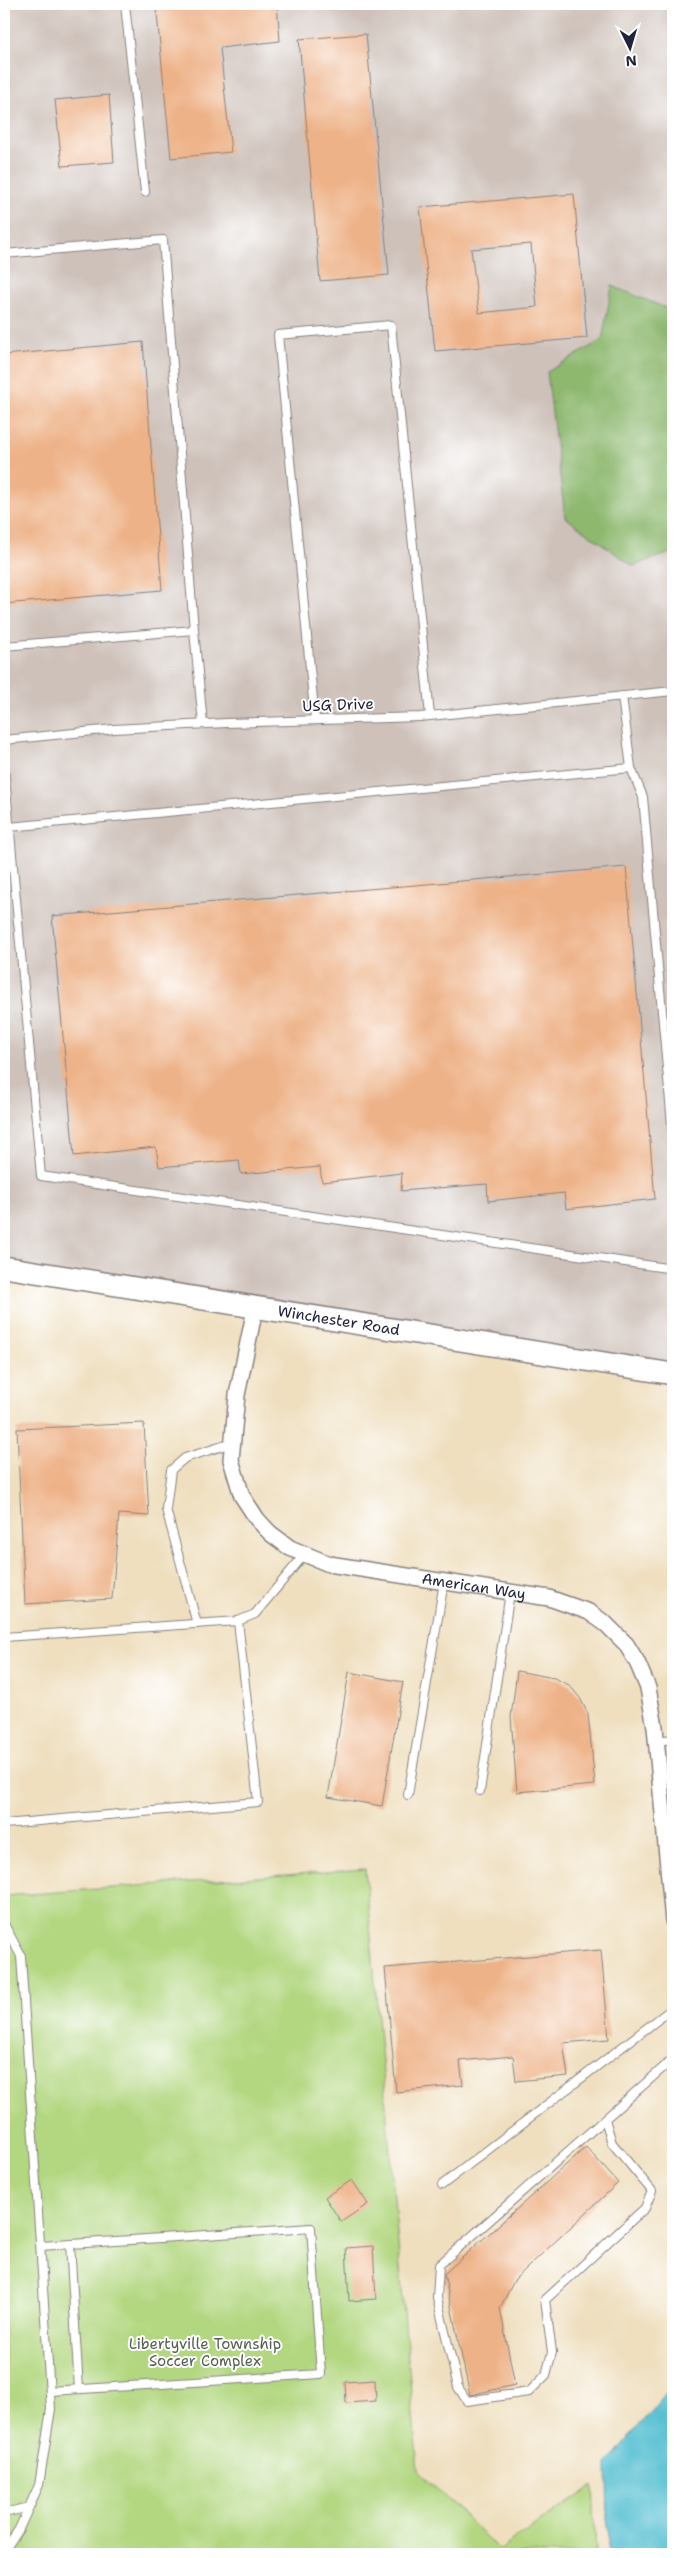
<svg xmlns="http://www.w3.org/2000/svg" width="677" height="2558" font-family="'Shantell Sans',sans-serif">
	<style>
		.industrial { fill: #cec1ba }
		.green { fill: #b2d780; stroke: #6a7c5e }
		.forest { fill: #8db86e; stroke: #586d54 }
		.water { fill: #55bfd1; stroke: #3c7086 }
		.building { fill: #eeb288; fill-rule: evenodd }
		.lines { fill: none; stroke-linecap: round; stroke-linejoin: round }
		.service-casing { stroke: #88807d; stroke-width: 10 }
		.minor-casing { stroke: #88807d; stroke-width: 18 }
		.secondary-casing { stroke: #88807d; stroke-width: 24 }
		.service { stroke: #fff; stroke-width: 8 }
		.minor { stroke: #fff; stroke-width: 15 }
		.secondary { stroke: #fff; stroke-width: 21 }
		.labels { text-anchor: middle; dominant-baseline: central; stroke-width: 4; stroke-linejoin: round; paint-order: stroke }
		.street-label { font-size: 15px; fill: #22223b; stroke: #fff }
		.park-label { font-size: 15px; fill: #546153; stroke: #fff }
	</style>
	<rect width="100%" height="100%" fill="#fff"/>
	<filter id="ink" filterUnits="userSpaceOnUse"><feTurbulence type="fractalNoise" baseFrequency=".02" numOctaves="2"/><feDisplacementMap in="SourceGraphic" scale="10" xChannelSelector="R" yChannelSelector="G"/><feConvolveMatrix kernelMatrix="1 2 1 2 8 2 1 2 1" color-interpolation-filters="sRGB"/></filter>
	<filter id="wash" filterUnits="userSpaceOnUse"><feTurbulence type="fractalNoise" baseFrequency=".0096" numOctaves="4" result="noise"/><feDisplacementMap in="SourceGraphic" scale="20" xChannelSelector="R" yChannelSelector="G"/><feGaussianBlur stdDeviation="1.12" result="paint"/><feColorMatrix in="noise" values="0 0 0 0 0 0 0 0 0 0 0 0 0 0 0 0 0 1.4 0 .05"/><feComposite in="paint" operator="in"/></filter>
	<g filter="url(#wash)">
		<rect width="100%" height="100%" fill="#efdfbf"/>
		<!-- industrial -->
		<path class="industrial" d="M4,4H673V1374L4,1267Z"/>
		<!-- green -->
		<path class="green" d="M365,1869L418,2471L500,2550L593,2486L596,2554H4V1896Z"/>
		<!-- forest -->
		<path class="forest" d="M612,286L673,311V552L633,566L565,517L547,372L602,340Z"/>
		<!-- water -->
		<path class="water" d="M673,2384V2554H608L607,2465Z"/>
		<g id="blocks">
			<!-- building -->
			<g class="building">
				<path d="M156,4H277L280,41L220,48L231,152L171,158Z"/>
				<path d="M366,34L389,275L320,281L299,39Z"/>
				<path d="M109,95L114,162L62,166L55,100Z"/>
				<path d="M574,194L587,338L435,351L420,207ZM531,244L537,307L479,313L471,249Z"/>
				<path d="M143,342L162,590L4,604V355Z"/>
				<path d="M626,867L655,1199L566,1209L564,1193L488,1201L487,1184L401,1191L402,1173L322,1182L320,1167L241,1174L239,1160L159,1167L156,1147L74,1156L52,916Z"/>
				<path d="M144,1423L149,1516L119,1514L112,1599L25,1604L17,1429Z"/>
				<path d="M517,1671L554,1678L569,1685L580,1698L588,1714L595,1785L517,1792L511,1717Z"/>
				<path d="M349,1672L403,1682L382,1806L328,1797Z"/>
				<path d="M601,1950L609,2039L563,2043L568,2076L516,2081L513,2056L460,2061L463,2085L396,2092L385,1968Z"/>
				<path d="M586,2147L618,2183L515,2279L500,2308L515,2385L470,2395L444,2274Z"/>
				<path d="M352,2180L368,2204L341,2222L325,2197Z"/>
				<path d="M373,2246L376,2299L349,2301L346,2248Z"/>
				<path d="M375,2380L376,2401L346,2403L345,2382Z"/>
			</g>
		</g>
	</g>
	<g filter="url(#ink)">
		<use href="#blocks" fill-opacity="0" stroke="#88807d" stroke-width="1"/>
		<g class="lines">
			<!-- service casing -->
			<g class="service-casing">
				<g id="service">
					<path d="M125,4L145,192"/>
					<path d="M4,254L163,240L194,630"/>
					<path d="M4,646L194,630L203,724"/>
					<path d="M622,696L631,768L643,797L673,1136"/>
					<path d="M315,720L278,335L391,325L430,716"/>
					<path d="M4,740L114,729L226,723L420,717L673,691"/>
					<path d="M4,766L41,1176L673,1269"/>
					<path d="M9,827L631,768"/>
					<path d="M197,1624L166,1509L171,1470L185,1458L232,1443"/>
					<path d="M4,1637L238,1621L255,1614L304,1555"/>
					<path d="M656,1741L673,1739"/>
					<path d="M480,1791L510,1592"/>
					<path d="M408,1795L444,1582"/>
					<path d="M4,1824L258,1802L238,1621"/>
					<path d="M4,1924L21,1956L51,2409L39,2485L19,2529L4,2551"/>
					<path d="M605,2119L612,2143L652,2191L645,2208L545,2300L552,2352L546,2375L529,2392L467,2401L458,2387L437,2298L439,2265L673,2059"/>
					<path d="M442,2185L673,2008"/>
					<path d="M70,2244L79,2389"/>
					<path d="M41,2246L311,2228L321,2374L50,2391"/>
					<path d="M4,2513L29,2507"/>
				</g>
			</g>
			<!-- minor casing -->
			<g class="minor-casing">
				<g id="minor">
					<path id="s1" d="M255,1309L237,1395L231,1460L242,1496L257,1519L270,1533L290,1548L329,1564L549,1598L589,1612L606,1624L626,1644L637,1662L648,1688L655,1727L673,1921"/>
				</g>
			</g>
			<!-- secondary casing -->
			<g class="secondary-casing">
				<g id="secondary">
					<path id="s2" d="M4,1267L673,1374"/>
				</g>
			</g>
			<!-- service -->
			<use href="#service" class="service"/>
			<!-- minor -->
			<use href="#minor" class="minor"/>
			<!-- secondary -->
			<use href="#secondary" class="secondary"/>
		</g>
	</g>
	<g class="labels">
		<!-- street labels -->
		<g class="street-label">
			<text transform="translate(338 705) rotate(-2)">USG Drive</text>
			<text stroke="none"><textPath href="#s2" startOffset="339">Winchester Road</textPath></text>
			<text stroke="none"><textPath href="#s1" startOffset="451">American Way</textPath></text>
		</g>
		<!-- park labels -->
		<g class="park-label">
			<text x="205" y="2344">Libertyville Township<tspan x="205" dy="17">Soccer Complex</tspan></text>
		</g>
	</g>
	<!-- margin -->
	<rect width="677" height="2558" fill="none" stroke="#fff" stroke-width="20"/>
	<!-- north arrow -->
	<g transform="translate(630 48) rotate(175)" stroke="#ffffff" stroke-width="4" paint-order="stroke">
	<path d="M0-4L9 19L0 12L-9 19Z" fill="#22223b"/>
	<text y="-8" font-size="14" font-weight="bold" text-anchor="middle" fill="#22223b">N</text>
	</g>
</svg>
